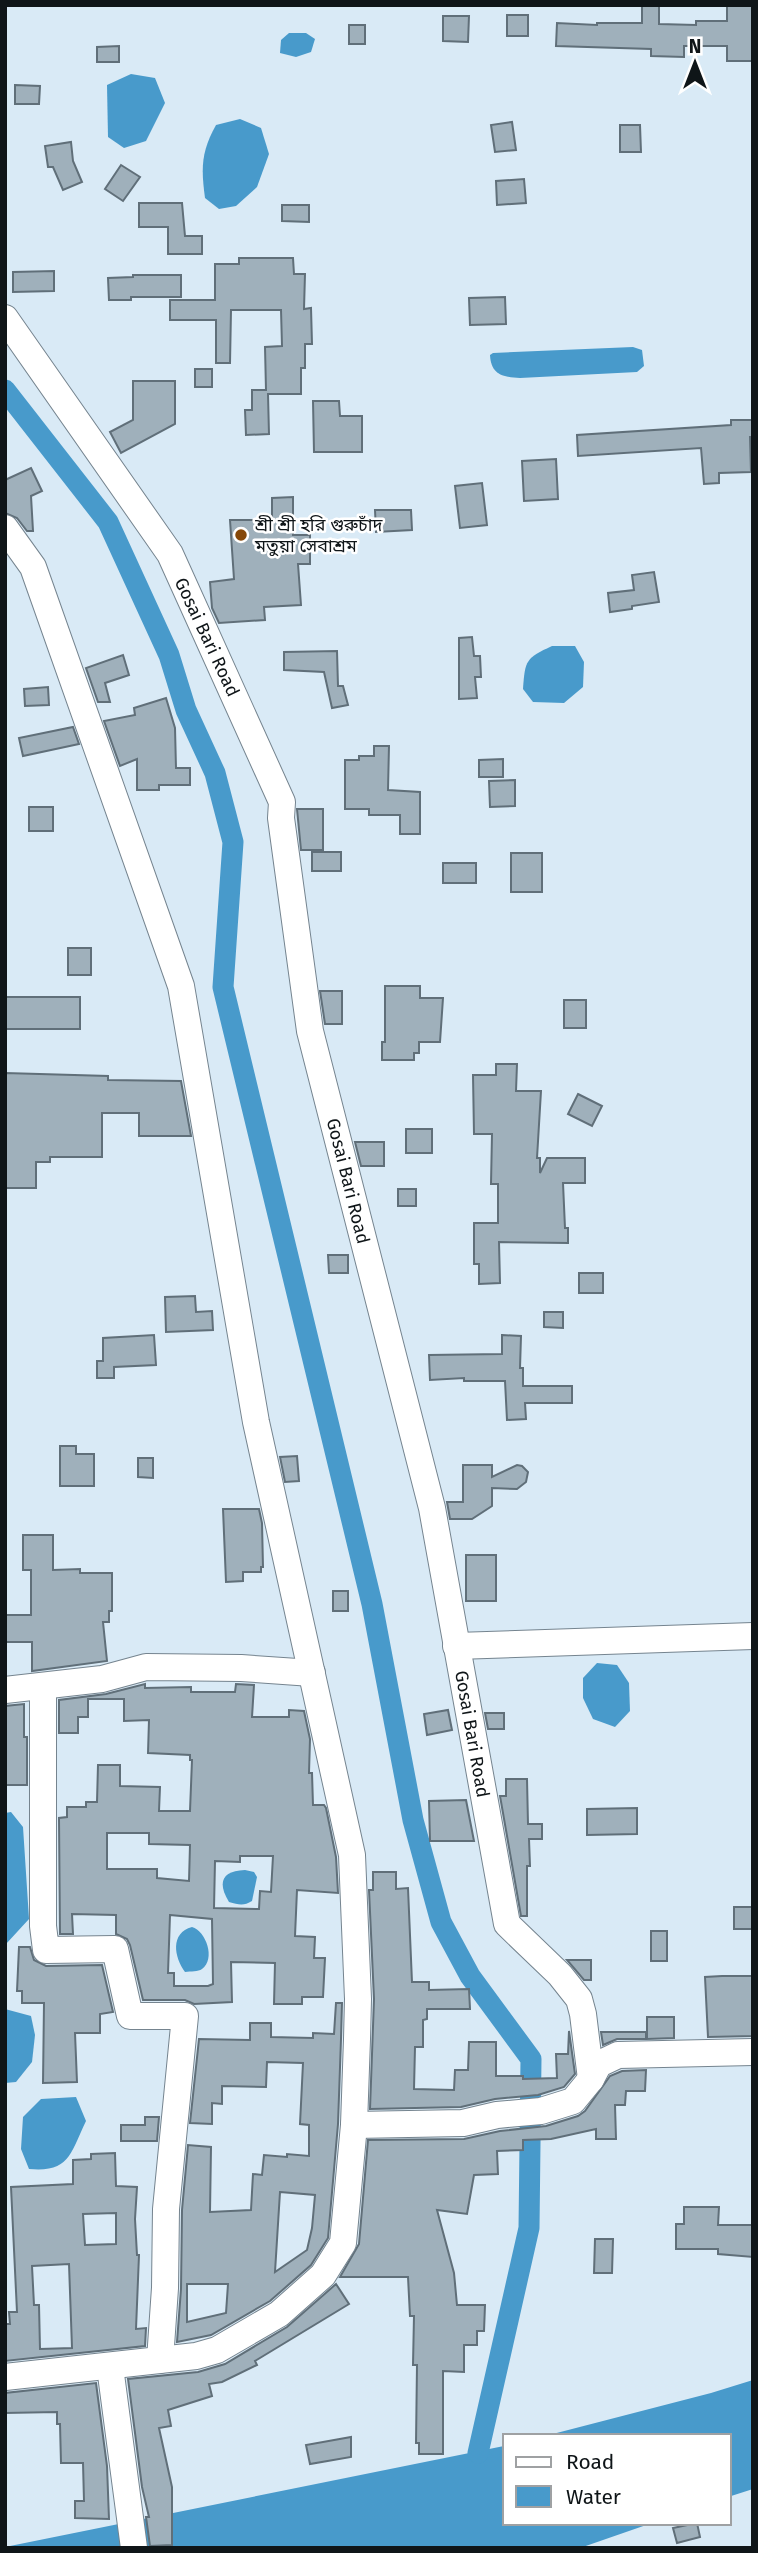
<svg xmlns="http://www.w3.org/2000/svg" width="758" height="2553" font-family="'Fira Sans','Noto Sans Bengali',sans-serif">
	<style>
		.water { fill: #489acb }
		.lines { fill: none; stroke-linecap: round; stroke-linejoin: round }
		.canal { stroke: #489acb; stroke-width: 21 }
		.building { fill: #9fb0bb; stroke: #606f79; stroke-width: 2; fill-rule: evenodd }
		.minor-casing { stroke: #75848f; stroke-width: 28 }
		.minor { stroke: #fff; stroke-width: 26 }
		.poi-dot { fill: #864809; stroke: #fff; stroke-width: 2.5 }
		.labels { text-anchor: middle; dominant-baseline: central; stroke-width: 5; stroke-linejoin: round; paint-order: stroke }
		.poi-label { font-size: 18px; fill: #0f1518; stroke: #fff; text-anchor: start }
		.street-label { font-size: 18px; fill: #0f1518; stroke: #fff }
	</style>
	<rect width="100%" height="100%" fill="#d9eaf6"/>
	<!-- water -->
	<g class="water">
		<path d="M289,33H306L315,39L311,52L296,57L280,53L281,40Z"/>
		<path d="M131,74L155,78L165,103L146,141L124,148L108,137L107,85Z"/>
		<path d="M240,119L261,128L269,154L257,187L236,206L219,209L205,198C201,168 201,152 216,125Z"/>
		<path d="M633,347L642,350L644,366L637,372L520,378C503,377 491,375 490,355L493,353Z"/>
		<path d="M552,646H575L584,662L583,687L564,703L533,702L523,689C525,660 526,658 552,646Z"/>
		<path d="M597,1663L617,1665L629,1683L630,1711L615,1727L593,1719L583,1698V1678Z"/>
		<path d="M11,1812L23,1827L29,1919L6,1944L5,1956V1813Z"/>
		<path d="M245,1870L254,1872L257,1877L252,1901C244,1906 239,1905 229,1902C217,1882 222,1871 245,1870Z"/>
		<path d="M192,1927C206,1931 216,1959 202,1969C198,1972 191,1971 185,1972C174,1957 170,1933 192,1927Z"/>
		<path d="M5,2009L31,2016L35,2035L32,2062L16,2082L5,2083Z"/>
		<path d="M76,2097L86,2121C71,2152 70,2173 29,2169L21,2149L23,2117L41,2099Z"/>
		<path d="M753,2380V2489L728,2497V2436H545L711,2393Z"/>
		<path d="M504,2446V2523H652L580,2548L5,2547Z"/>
	</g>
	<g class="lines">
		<!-- canal -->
		<path class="canal" d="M5,390L108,522L169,655L186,710L215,773L233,842L223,987L372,1604L413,1820L441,1922L470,1976L531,2059L529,2228L478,2453"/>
	</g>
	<!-- building -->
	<g class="building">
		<path d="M642,5H659V24L696,25V21H727V5H753V61H727V46H684V57L651,56V49L556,46L557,23L597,25V23H642Z"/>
		<rect x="507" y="15" width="21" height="21"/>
		<path d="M443,16H469L468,42L443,41Z"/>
		<rect x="349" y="25" width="16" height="19"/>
		<path d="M119,46V62H97V47Z"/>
		<path d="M15,85L40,86L39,104H15Z"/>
		<path d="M512,122L516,150L495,152L491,125Z"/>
		<path d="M620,125H640L641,152H620Z"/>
		<path d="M71,142L73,161L82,182L63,190L53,167H48L45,146Z"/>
		<path d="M121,165L140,177L123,201L105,189Z"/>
		<path d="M524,179L526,203L497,205L496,181Z"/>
		<path d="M139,203H182L185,236H202V254H168V227H139Z"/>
		<path d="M282,205H309V222L282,221Z"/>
		<path d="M239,258H293L294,274H305L304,309L311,308L312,344H305V368H301V394H268L269,434L246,435L245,410H252V390H266L265,347L282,346L281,310H231L230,363H216V320H170V300H215V264H239Z"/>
		<path d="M54,271V291L13,292V272Z"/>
		<path d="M133,275H181V297H131V300H109L108,278L133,277Z"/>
		<path d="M505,297L506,324L470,325L469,298Z"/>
		<rect x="195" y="369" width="17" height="18"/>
		<path d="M133,381H175V424L121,453L110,432L133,420Z"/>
		<path d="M313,401H339L340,416H362V452H314Z"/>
		<path d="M731,420H753V437H750L751,472L719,473V483L704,484L701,448L578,456L577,435L731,425Z"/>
		<path d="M556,459L558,499L524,501L522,461Z"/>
		<path d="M31,468L42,491L31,496L33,531H27L17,518L5,513V480Z"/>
		<path d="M482,483L487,525L460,528L455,486Z"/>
		<path d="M293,497V535H310V564H298L301,605L264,607L265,620L219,623L212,608L210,582L234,579L230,520H272V498Z"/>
		<path d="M375,510H411L412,530L376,532Z"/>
		<path d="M654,572L659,602L632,606V609L610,612L608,593L634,590L632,575Z"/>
		<path d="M472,637L474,656H480L481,677H475L477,698L459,699V638Z"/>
		<path d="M337,651L338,686H343L348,705L332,708L324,672L284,670V652Z"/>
		<path d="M123,655L129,675L105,683L110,702H98L86,668Z"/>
		<path d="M48,687L49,705L25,706L24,689Z"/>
		<path d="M166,698L175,728L176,768H190V785H159V790H137V759L120,766L104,721L135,715L134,708Z"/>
		<path d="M73,727L79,744L23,756L19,738Z"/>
		<path d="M374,746H389L388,790L420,792V834H400V815H369V809H345V760H359V756H374Z"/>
		<path d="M503,759V777H479V760Z"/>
		<path d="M515,780V806L490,807L489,781Z"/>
		<rect x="29" y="807" width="24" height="24"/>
		<path d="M297,809H323V850H301Z"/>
		<rect x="312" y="852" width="29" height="19"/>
		<rect x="511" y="853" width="31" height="39"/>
		<rect x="443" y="863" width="33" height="20"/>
		<rect x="68" y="948" width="23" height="27"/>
		<path d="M385,986H420V998H443L440,1042H419V1053H414V1060H382V1042H385Z"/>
		<path d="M320,991H342V1024H325Z"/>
		<rect x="5" y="997" width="75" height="32"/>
		<rect x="564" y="1000" width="22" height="28"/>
		<path d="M496,1064H517L516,1091H541L537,1158H540V1173L547,1158H585V1183H563L565,1228H568V1243L499,1242L500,1283L479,1284V1264H474V1223H498V1184H491L492,1134H474L473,1075H496Z"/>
		<path d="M5,1073L108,1076V1080L181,1081L191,1136H139V1113H102V1157H50V1162H36V1188H5Z"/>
		<path d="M578,1094L602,1106L592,1126L568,1114Z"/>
		<rect x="406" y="1129" width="26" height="24"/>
		<path d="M355,1142H384V1166H361Z"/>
		<rect x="398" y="1189" width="18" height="17"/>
		<path d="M328,1255H348V1273H329Z"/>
		<rect x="579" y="1273" width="24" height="20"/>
		<path d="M195,1296L196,1312L212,1311L213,1330L166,1332L165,1297Z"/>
		<path d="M544,1312H563V1328L544,1327Z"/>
		<path d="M154,1335L156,1365L114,1367V1378H97V1361H103V1338Z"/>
		<path d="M502,1335L521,1336L520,1368H523V1386H572V1403H525L526,1419L507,1420L505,1381H464V1378L430,1380L429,1355L502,1354Z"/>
		<path d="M60,1446H76V1454H94V1486H60Z"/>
		<path d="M297,1456L299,1481L285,1482L280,1457Z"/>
		<path d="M138,1458H153V1478L138,1477Z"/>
		<path d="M463,1465H492V1477L517,1465L522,1466L528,1472L526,1482L517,1489L492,1488V1506L472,1519H450L447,1502H463Z"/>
		<path d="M223,1509H259L262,1523L263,1567H261V1572H243V1581L226,1582Z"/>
		<path d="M23,1535H53V1570L80,1569V1573H112V1611H109V1622H103L107,1661L32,1671V1642H5V1615H31V1570H23Z"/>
		<rect x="466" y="1555" width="30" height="46"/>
		<rect x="333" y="1591" width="15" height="20"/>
		<path d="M145,1684V1688L191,1687V1692H235L236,1684L254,1685L252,1717H289V1710L304,1711L310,1739L309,1773H312L313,1805H324L326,1808L336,1857L338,1893L297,1890L295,1936L315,1937L314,1958H325L323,1997H302V2004H274L275,1963L231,1962L232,2002L194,2004L185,2000H143L130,1945L127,1939L116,1934V1915L72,1914L73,1934H60L59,1818L67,1817V1807H86V1802H97L98,1765H120V1786L160,1787L159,1811H190L192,1760H190V1755L148,1753L149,1720L124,1721V1699H88V1717H78V1733H59V1700L106,1694ZM107,1833H149V1844L190,1845L189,1881L157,1878V1869H107ZM240,1856H273L271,1892L260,1891L259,1909L214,1908L215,1861L240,1862ZM170,1915L212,1919L213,1984L208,1986H174V1973H168Z"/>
		<path d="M24,1704V1737H27V1785H5V1706Z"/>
		<path d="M448,1710L452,1730L427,1735L424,1714Z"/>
		<path d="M485,1713H504V1729H488Z"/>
		<path d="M506,1779H527L528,1824H542V1839H529L530,1866H527V1916H521L500,1796H506Z"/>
		<path d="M466,1800L474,1841H430L429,1801Z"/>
		<path d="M637,1808V1834L587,1835V1809Z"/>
		<path d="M373,1872H396V1889L408,1888L412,1982H429V1990L469,1989L470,2009H427V2019L423,2020V2047H415L414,2089L454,2090L455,2070H468L469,2042H496V2076H523V2079L557,2078L556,2054H568L569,2031L575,2074L564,2087L538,2095L495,2099L461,2107L370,2109L374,1999L369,1890H373Z"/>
		<rect x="734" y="1907" width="19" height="22"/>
		<rect x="651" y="1931" width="16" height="30"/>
		<path d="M19,1947H30L34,1960L46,1966L102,1965L113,2012L100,2014V2033H75L77,2082L43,2083L44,2003H22V1991H17Z"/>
		<path d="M567,1960H591V1980H584Z"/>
		<path d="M722,1976H753V2036L708,2037L705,1977Z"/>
		<path d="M336,2003H342L341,2039L338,2124L328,2238L311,2265L270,2301L211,2335L177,2342L181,2289L182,2210L188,2145L211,2147L210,2212L251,2210L253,2174L262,2175L264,2155L287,2157V2154L309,2156V2125L300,2124L303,2063L267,2062L266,2087L222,2086V2104L212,2103V2124L190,2123L199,2039L250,2040V2023H271V2037L313,2038V2033L334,2034ZM280,2192L315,2195L312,2228L307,2250L275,2272ZM187,2284H228L226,2313L187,2322Z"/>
		<path d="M647,2017H674V2038L647,2039Z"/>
		<path d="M601,2032H646V2039H617L603,2045Z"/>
		<path d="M646,2070L645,2091H626L625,2105H615L616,2139H596V2129L551,2139L523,2140V2150L497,2151L498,2174L474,2175L467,2214L437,2210L454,2273L457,2305H485L484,2331H477V2345H464V2372L443,2371V2454H419V2443H416L417,2365H413L414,2316H410L408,2277H340L359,2244L368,2140L464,2139L500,2131L546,2126L578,2116L585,2111L610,2076L622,2071Z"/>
		<path d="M145,2117H159L157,2141H121V2125H145Z"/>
		<path d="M115,2153L116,2186L137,2187L135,2219L137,2255H139L136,2329L146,2328L145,2346L5,2361V2324H10L9,2312H17L11,2187L73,2184V2160L91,2159V2154ZM116,2213V2244L85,2245L83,2214ZM69,2264L72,2348L40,2349L39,2305H34L32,2266Z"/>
		<path d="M684,2207H719L718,2225H753V2257L718,2254V2249H676V2224H684Z"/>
		<path d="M595,2239H613L612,2273H594Z"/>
		<path d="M336,2284L349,2304L255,2361L257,2365L222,2382L209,2384L212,2396L168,2410L171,2426L159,2428L172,2487V2545L150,2546L146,2517H149L142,2487L128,2379L198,2372L225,2364L287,2327Z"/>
		<path d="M96,2383L107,2466L109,2519L75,2518V2501H84L83,2463H61L60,2424H57V2412L5,2413V2393Z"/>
		<path d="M351,2437V2457L310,2464L306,2445Z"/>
		<path d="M697,2523L700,2537L677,2543L673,2528Z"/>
	</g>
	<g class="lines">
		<!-- minor casing -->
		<g class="minor-casing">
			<g id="minor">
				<path d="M5,318L170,554L282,802L281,818L310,1031L432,1508L507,1924L560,1975L579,1999L583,2014L591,2079"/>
				<path d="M5,528L33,567L181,986L256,1422L352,1855L358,1999L357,2039L354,2125L343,2243L323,2275L279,2314L217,2350L196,2356L5,2377"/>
				<path d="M456,1646L753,1636"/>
				<path d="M43,1686V1926L46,1950L115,1949L130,2016H185L166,2209L165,2288L160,2360"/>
				<path d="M5,1690L102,1679L146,1667L241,1668L312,1673"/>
				<path d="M354,2125L463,2123L497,2115L541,2111L573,2101L591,2079L599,2064L618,2055L753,2052"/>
				<path d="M110,2367L134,2548"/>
			</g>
		</g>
		<!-- minor -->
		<use href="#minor" class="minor"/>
	</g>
	<!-- markers -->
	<circle class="poi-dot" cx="241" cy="535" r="7"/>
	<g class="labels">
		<!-- poi labels -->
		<g class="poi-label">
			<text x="255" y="525">শ্রী শ্রী হরি গুরুচাঁদ<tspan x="255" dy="21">মতুয়া সেবাশ্রম</tspan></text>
		</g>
		<!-- street labels -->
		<g class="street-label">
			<text transform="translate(207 637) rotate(65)">Gosai Bari Road</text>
			<text transform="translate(348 1181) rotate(76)">Gosai Bari Road</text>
			<text transform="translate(472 1734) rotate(80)">Gosai Bari Road</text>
		</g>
	</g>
	<!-- border -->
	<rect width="758" height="2553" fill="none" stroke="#0f1518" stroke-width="14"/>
	<!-- legend -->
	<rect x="503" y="2434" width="228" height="91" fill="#ffffff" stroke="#9fa1a3" stroke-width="2"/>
	<rect x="516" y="2457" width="35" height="10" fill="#ffffff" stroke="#9fa1a3" stroke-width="2"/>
	<text x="566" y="2469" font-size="21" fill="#0f1518">Road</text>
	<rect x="516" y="2486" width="35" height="21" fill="#489acb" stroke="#9fa1a3" stroke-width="2"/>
	<text x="566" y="2504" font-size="21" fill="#0f1518">Water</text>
	<!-- north arrow -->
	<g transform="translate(695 63)" stroke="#ffffff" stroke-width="5" paint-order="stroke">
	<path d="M0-5L12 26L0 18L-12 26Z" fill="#0f1518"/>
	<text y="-10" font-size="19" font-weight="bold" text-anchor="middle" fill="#0f1518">N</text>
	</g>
</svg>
